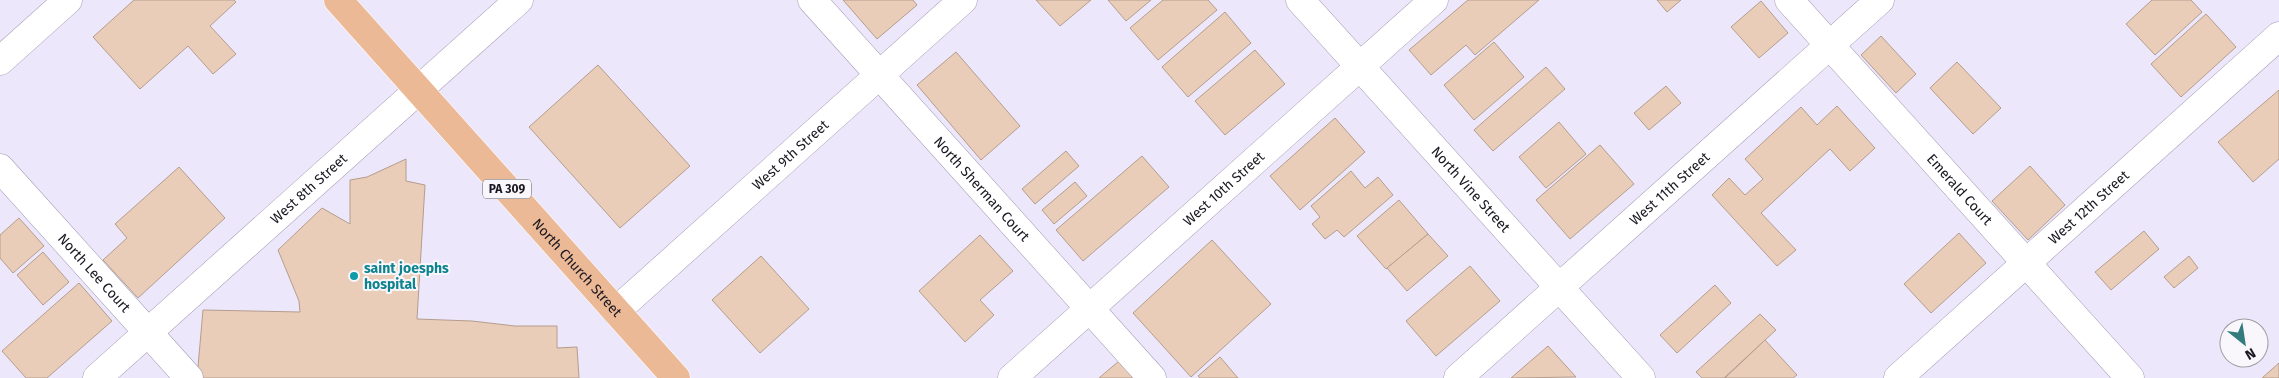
<svg xmlns="http://www.w3.org/2000/svg" width="2279" height="378" font-family="'Fira Sans',sans-serif">
	<style>
		.building { fill: #eacdb8; stroke: #b49d8d }
		.lines { fill: none; stroke-linecap: round; stroke-linejoin: round }
		.minor-casing { stroke: #a39bb3; stroke-width: 29 }
		.major-casing { stroke: #fff; stroke-width: 29 }
		.minor { stroke: #fff; stroke-width: 28 }
		.major { stroke: #ecb996; stroke-width: 28 }
		.culture-dot { fill: #0f9aa8; stroke: #f9f7fc; stroke-width: 2 }
		.labels { text-anchor: middle; dominant-baseline: central; stroke-width: 4; stroke-linejoin: round; paint-order: stroke }
		.shield { fill: #f9f7fc; stroke: #5d5a62; stroke-width: 1 }
		.shield-label { font-size: 12px; font-weight: bold; fill: #1a1720 }
		.street-label { font-size: 14px; fill: #1a1720; stroke: #f9f7fc }
		.culture-label { font-size: 14px; font-weight: bold; fill: #0d838f; stroke: #f9f7fc; text-anchor: start }
	</style>
	<rect width="100%" height="100%" fill="#ede7fb"/>
	<!-- building -->
	<g class="building">
		<path d="M134,0H234L236,2L210,26L236,54L213,74L188,46L140,89L93,37Z"/>
		<path d="M843,0H913L917,5L877,39Z"/>
		<path d="M1036,0H1091L1060,26Z"/>
		<path d="M1108,0H1151L1126,21Z"/>
		<path d="M1163,0H1208L1217,10L1158,60L1130,28Z"/>
		<path d="M1468,0H1539L1475,55L1466,45L1431,75L1409,50Z"/>
		<path d="M1657,0H1681L1667,12Z"/>
		<path d="M2152,0H2191L2202,12L2155,55L2126,24Z"/>
		<path d="M1761,1L1788,33L1759,58L1731,27Z"/>
		<path d="M1225,12L1251,43L1188,97L1162,67Z"/>
		<path d="M2206,14L2236,47L2181,97L2151,64Z"/>
		<path d="M1881,36L1916,74L1896,93L1861,55Z"/>
		<path d="M1494,42L1524,77L1474,120L1444,85Z"/>
		<path d="M1255,50L1285,84L1225,135L1195,101Z"/>
		<path d="M956,52L1020,126L981,160L917,85Z"/>
		<path d="M1957,62L2001,108L1973,134L1930,88Z"/>
		<path d="M598,65L690,166L620,228L529,127Z"/>
		<path d="M1546,67L1565,89L1493,151L1474,130Z"/>
		<path d="M1666,86L1681,103L1649,130L1634,113Z"/>
		<path d="M2279,90V159L2253,182L2218,142Z"/>
		<path d="M1837,106L1875,148L1850,171L1830,149L1761,213L1796,250L1777,266L1712,195L1729,178L1745,195L1763,179L1745,159L1801,107L1817,125Z"/>
		<path d="M1335,118L1365,152L1300,210L1270,176Z"/>
		<path d="M1559,122L1586,154L1546,188L1519,157Z"/>
		<path d="M1600,145L1634,184L1570,239L1536,200Z"/>
		<path d="M1066,151L1079,166L1035,204L1022,189Z"/>
		<path d="M1142,156L1169,187L1083,261L1056,230Z"/>
		<path d="M406,159V181L425,185L417,319L472,321L515,326H557V348L577,347L579,378H197L203,310L300,312L299,301L278,250L322,208L350,224V180L367,177Z"/>
		<path d="M2030,166L2065,205L2028,240L1992,201Z"/>
		<path d="M179,167L225,218L138,298L103,260L127,238L115,224Z"/>
		<path d="M1351,171L1365,188L1378,177L1393,195L1344,237L1337,230L1325,239L1312,224L1320,217L1311,206Z"/>
		<path d="M1075,182L1087,196L1054,224L1042,210Z"/>
		<path d="M1399,200L1428,234L1386,269L1357,236Z"/>
		<path d="M19,218L44,246L13,273L0,258V235Z"/>
		<path d="M2144,231L2159,249L2111,290L2095,272Z"/>
		<path d="M1959,233L1986,263L1931,313L1904,284Z"/>
		<path d="M1428,234L1448,256L1407,291L1387,268Z"/>
		<path d="M980,235L1013,271L980,300L994,315L965,342L919,291Z"/>
		<path d="M1212,240L1271,304L1191,377L1133,313Z"/>
		<path d="M43,252L69,282L43,305L17,275Z"/>
		<path d="M761,256L809,309L760,353L712,300Z"/>
		<path d="M2189,256L2198,268L2174,288L2164,277Z"/>
		<path d="M1470,266L1500,301L1436,356L1406,321Z"/>
		<path d="M79,283L112,321L47,378H26L2,351Z"/>
		<path d="M1715,285L1731,303L1677,353L1660,335Z"/>
		<path d="M1760,314L1776,330L1724,378H1702L1696,372Z"/>
		<path d="M1765,340L1797,375L1793,378H1725Z"/>
		<path d="M1548,346L1576,377L1511,378Z"/>
		<path d="M1220,357L1238,378H1200L1198,376Z"/>
		<path d="M1119,361L1133,378H1099Z"/>
		<path d="M2279,363V378H2262Z"/>
	</g>
	<g class="lines">
		<!-- minor casing -->
		<g class="minor-casing">
			<g id="minor">
				<path id="s1" d="M812,0L1152,378"/>
				<path id="s2" d="M1300,0L1641,378"/>
				<path id="s3" d="M1789,0L2130,378"/>
				<path d="M0,61L68,0"/>
				<path id="s4" d="M0,168L189,378"/>
				<path id="s5" d="M616,311L963,0"/>
				<path id="s6" d="M97,378L519,0"/>
				<path id="s7" d="M1012,378L1434,0"/>
				<path id="s8" d="M1458,378L1880,0"/>
				<path id="s9" d="M1898,378L2279,36"/>
			</g>
		</g>
		<!-- major casing -->
		<g class="major-casing">
			<g id="major">
				<path id="s10" d="M338,0L676,378"/>
			</g>
		</g>
		<!-- minor -->
		<use href="#minor" class="minor"/>
		<!-- major -->
		<use href="#major" class="major"/>
	</g>
	<!-- markers -->
	<circle class="culture-dot" cx="354" cy="276" r="5"/>
	<g class="labels">
		<!-- shield labels -->
		<rect class="shield" x="483" y="179.5" width="48" height="19" rx="4"/>
		<g class="shield-label">
			<text x="507" y="189">PA 309</text>
		</g>
		<!-- street labels -->
		<g class="street-label">
			<text stroke="none"><textPath href="#s5" startOffset="234">West 9th Street</textPath></text>
			<text stroke="none"><textPath href="#s6" startOffset="284">West 8th Street</textPath></text>
			<text stroke="none"><textPath href="#s1" startOffset="254">North Sherman Court</textPath></text>
			<text stroke="none"><textPath href="#s7" startOffset="284">West 10th Street</textPath></text>
			<text stroke="none"><textPath href="#s2" startOffset="255">North Vine Street</textPath></text>
			<text stroke="none"><textPath href="#s8" startOffset="284">West 11th Street</textPath></text>
			<text stroke="none"><textPath href="#s3" startOffset="255">Emerald Court</textPath></text>
			<text stroke="none"><textPath href="#s9" startOffset="256">West 12th Street</textPath></text>
			<text stroke="none"><textPath href="#s10" startOffset="359">North Church Street</textPath></text>
			<text stroke="none"><textPath href="#s4" startOffset="141">North Lee Court</textPath></text>
		</g>
		<!-- culture labels -->
		<g class="culture-label">
			<text x="364" y="268">saint joesphs<tspan x="364" dy="16">hospital</tspan></text>
		</g>
	</g>
	<!-- north arrow -->
	<g transform="translate(2244 343) rotate(150)"><circle r="24" fill="#f9f7fc" stroke="#a09da4"/>
	<path d="M0-4L9 19L0 12L-9 19Z" fill="#337c7d"/>
	<text y="-8" font-size="14" font-weight="bold" text-anchor="middle" fill="#1a1720">N</text>
	</g>
</svg>
